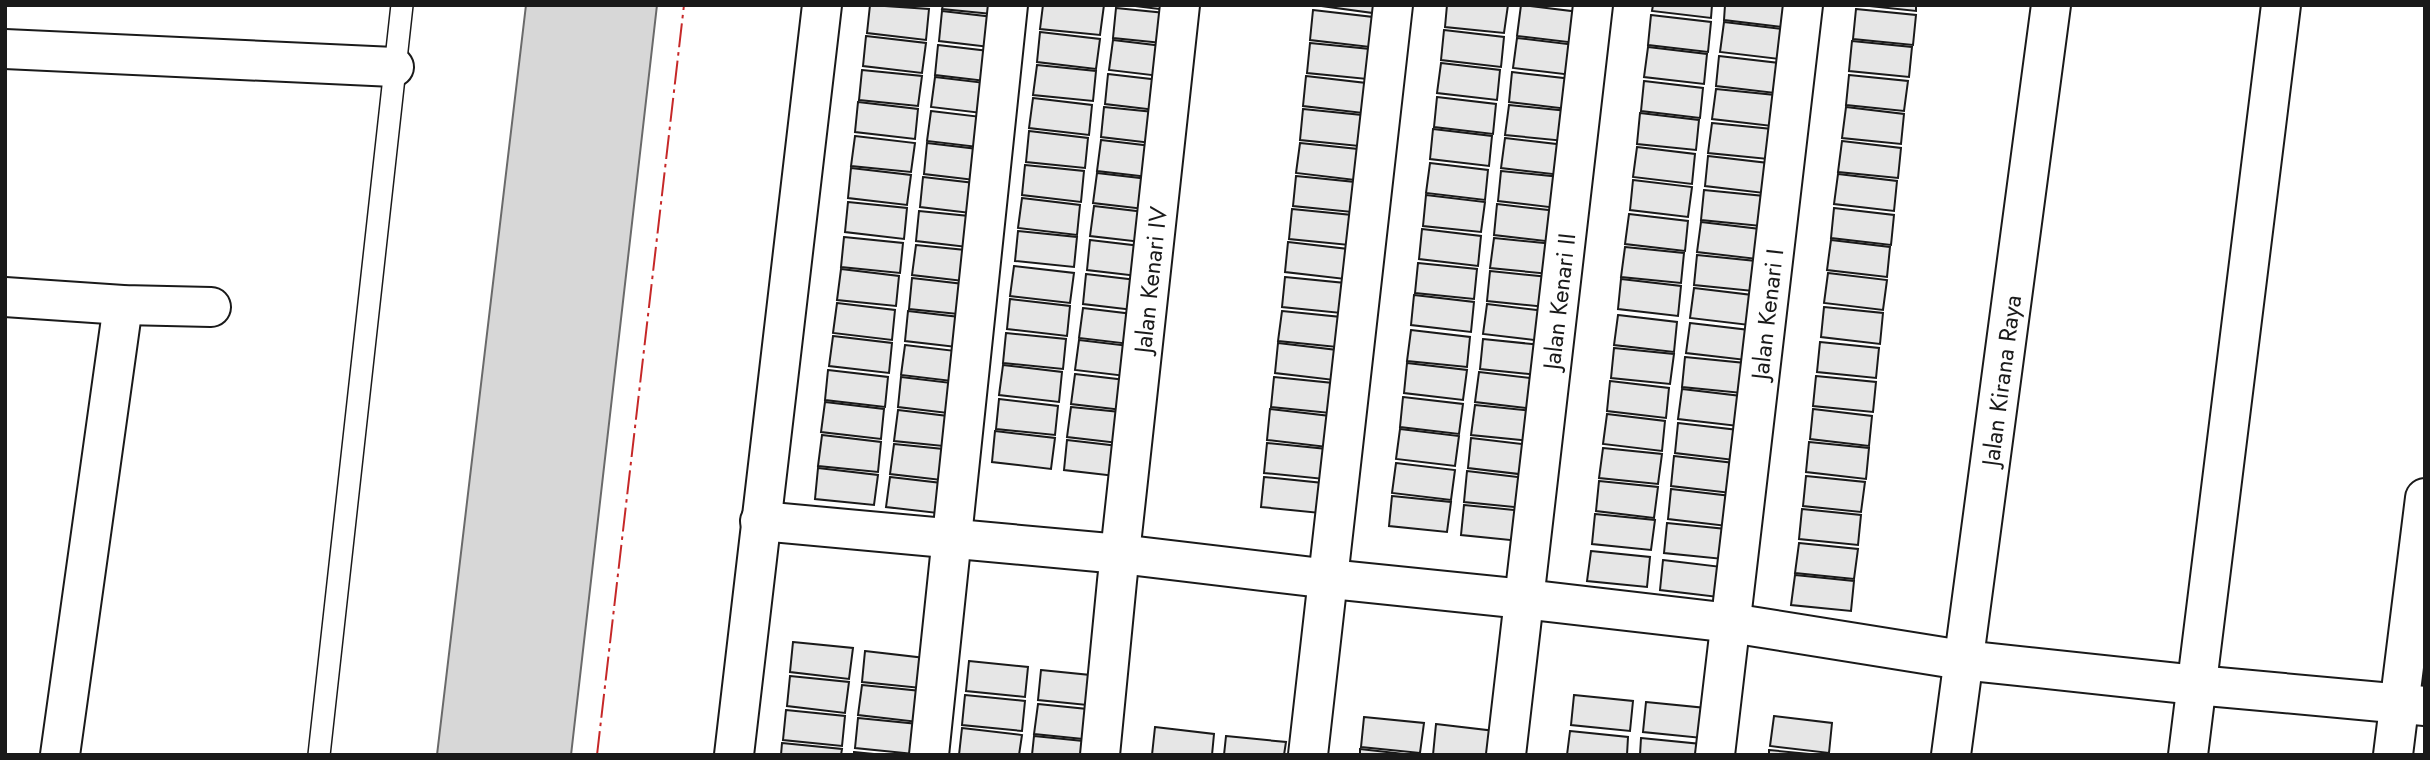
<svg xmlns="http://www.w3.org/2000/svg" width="2430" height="760" font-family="Jost,sans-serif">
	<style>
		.water { fill: #d7d7d7; stroke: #6a6a6a; stroke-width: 2 }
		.building { fill: #e6e6e6; stroke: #1a1a1a; stroke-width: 2 }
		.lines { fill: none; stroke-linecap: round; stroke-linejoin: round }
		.service-casing { stroke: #1a1a1a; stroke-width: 24 }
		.minor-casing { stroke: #1a1a1a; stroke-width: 42 }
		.tertiary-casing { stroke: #1a1a1a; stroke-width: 42 }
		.service { stroke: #fff; stroke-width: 21 }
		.minor { stroke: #fff; stroke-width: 38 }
		.tertiary { stroke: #fff; stroke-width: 38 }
		.power { stroke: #c62828; stroke-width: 2; stroke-dasharray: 24 5 3.5 5; stroke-linecap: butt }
		.labels { text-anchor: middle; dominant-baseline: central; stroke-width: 5; stroke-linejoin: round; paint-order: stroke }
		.street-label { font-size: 24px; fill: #1a1a1a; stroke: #fff }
	</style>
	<rect width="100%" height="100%" fill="#fff"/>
	<!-- water -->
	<path class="water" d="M526,5H657L571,755H437Z"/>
	<!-- building -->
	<g class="building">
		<path d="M870,5L929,9L926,40L867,33Z"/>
		<path d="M943,5H1003L1002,15L942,9Z"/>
		<path d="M1043,5H1104L1100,35L1040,29Z"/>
		<path d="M1127,5H1176L1175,11Z"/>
		<path d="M1314,5H1374L1373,13Z"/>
		<path d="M1447,5H1508L1504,33L1445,27Z"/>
		<path d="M1521,5L1579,12L1576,43L1517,36Z"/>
		<path d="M1653,5H1712L1711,18L1652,11Z"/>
		<path d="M1725,5H1785L1783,27L1724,20Z"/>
		<path d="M1860,5H1916V11Z"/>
		<path d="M1116,8L1175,14L1172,44L1113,38Z"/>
		<path d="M1856,9L1916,15L1913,45L1853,39Z"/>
		<path d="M1313,10L1373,17L1370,47L1310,40Z"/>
		<path d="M942,11L1002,18L998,48L939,41Z"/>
		<path d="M1651,15L1711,22L1708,52L1648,45Z"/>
		<path d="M1724,22L1783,29L1779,59L1720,52Z"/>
		<path d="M1444,30L1504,37L1501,67L1441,60Z"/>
		<path d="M1040,32L1100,39L1096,69L1037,62Z"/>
		<path d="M866,36L926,43L922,73L863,66Z"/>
		<path d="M1517,38L1576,45L1572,75L1513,68Z"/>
		<path d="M1113,40L1171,47L1168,77L1109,70Z"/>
		<path d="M1852,41L1912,47L1909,77L1849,71Z"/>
		<path d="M1310,43L1370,49L1367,79L1307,73Z"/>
		<path d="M938,45L997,52L994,82L935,75Z"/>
		<path d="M1648,47L1707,54L1704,84L1644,77Z"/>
		<path d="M1719,56L1779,63L1775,93L1716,86Z"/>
		<path d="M1441,63L1500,70L1497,100L1437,93Z"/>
		<path d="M1037,65L1096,71L1093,101L1033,95Z"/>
		<path d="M862,70L922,76L918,106L859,100Z"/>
		<path d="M1512,72L1572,79L1568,109L1509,102Z"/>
		<path d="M1108,74L1168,81L1164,111L1105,104Z"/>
		<path d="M1849,75L1908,81L1904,111L1846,105Z"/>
		<path d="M1306,76L1366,83L1363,113L1303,106Z"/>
		<path d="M935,77L994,84L990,114L931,107Z"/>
		<path d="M1644,81L1703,88L1700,118L1641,111Z"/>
		<path d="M1716,89L1775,95L1772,126L1712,119Z"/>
		<path d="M1437,97L1496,104L1493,134L1434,127Z"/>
		<path d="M1033,98L1092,105L1089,135L1029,128Z"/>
		<path d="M858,102L918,109L915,139L855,132Z"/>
		<path d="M1509,105L1568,111L1565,141L1505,135Z"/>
		<path d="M1104,107L1164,113L1160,144L1101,137Z"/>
		<path d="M1846,107L1904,114L1901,144L1842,138Z"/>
		<path d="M1303,109L1362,115L1359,146L1300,140Z"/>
		<path d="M931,111L990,118L986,148L927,141Z"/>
		<path d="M1640,113L1699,120L1696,150L1637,144Z"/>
		<path d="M1712,123L1772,129L1768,159L1708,153Z"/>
		<path d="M1433,129L1492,136L1489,166L1430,159Z"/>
		<path d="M1029,131L1088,138L1085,168L1026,162Z"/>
		<path d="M855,136L915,143L911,172L851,166Z"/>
		<path d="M1505,138L1565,145L1561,175L1501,168Z"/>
		<path d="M1101,140L1160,147L1157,178L1097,171Z"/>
		<path d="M1842,141L1901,148L1898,178L1838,172Z"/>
		<path d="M927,143L986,150L983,181L924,174Z"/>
		<path d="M1300,143L1358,149L1355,180L1296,173Z"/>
		<path d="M1637,147L1695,154L1692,184L1633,177Z"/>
		<path d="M1708,156L1768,163L1764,193L1705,186Z"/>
		<path d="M1430,163L1488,170L1485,200L1426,193Z"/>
		<path d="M1025,165L1084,171L1081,202L1022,195Z"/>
		<path d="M851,168L911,175L907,205L848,198Z"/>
		<path d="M1501,171L1561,177L1557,208L1498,201Z"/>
		<path d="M1097,173L1157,180L1153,210L1093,203Z"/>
		<path d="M1838,174L1897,181L1894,211L1834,204Z"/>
		<path d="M1296,176L1355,182L1352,212L1293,206Z"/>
		<path d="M923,177L983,184L979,214L920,207Z"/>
		<path d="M1633,180L1692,187L1688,217L1630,210Z"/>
		<path d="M1704,190L1764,196L1761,226L1701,220Z"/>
		<path d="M1426,195L1485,202L1481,232L1423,226Z"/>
		<path d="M1022,198L1080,205L1077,235L1018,228Z"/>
		<path d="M848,202L907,208L904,239L845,232Z"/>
		<path d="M1497,204L1557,211L1554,242L1494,235Z"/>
		<path d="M1094,206L1153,213L1150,243L1090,236Z"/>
		<path d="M1834,208L1894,215L1891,245L1831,238Z"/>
		<path d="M1292,209L1352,215L1349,245L1289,239Z"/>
		<path d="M919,211L979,217L976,248L916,241Z"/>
		<path d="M1629,214L1688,221L1685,251L1625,244Z"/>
		<path d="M1701,222L1760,229L1757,259L1697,252Z"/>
		<path d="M1422,229L1481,236L1478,266L1419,259Z"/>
		<path d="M1018,231L1077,237L1074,267L1015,261Z"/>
		<path d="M844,237L903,243L900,273L841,267Z"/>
		<path d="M1494,238L1554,244L1550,274L1490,268Z"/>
		<path d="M1090,240L1149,247L1146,277L1087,270Z"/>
		<path d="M1831,240L1890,247L1887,277L1827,270Z"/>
		<path d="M1288,242L1348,249L1345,279L1285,272Z"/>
		<path d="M916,245L975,251L972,282L912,275Z"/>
		<path d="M1625,247L1684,253L1681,283L1621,277Z"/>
		<path d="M1697,255L1756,261L1753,291L1694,285Z"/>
		<path d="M1418,263L1477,269L1474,299L1415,293Z"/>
		<path d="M1014,266L1074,273L1070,303L1010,296Z"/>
		<path d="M841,269L899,276L896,306L837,300Z"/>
		<path d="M1490,271L1549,277L1546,307L1487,301Z"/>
		<path d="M1828,273L1887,280L1883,310L1824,303Z"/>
		<path d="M1086,274L1145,281L1142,311L1083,304Z"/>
		<path d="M1285,277L1345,283L1341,313L1282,307Z"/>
		<path d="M912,278L972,285L968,315L909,309Z"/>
		<path d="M1621,279L1681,286L1678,316L1618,309Z"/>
		<path d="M1694,288L1752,295L1749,325L1690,318Z"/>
		<path d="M1414,295L1474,302L1471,332L1411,325Z"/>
		<path d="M1010,299L1070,306L1067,336L1007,329Z"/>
		<path d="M837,303L895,310L892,340L833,333Z"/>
		<path d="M1487,304L1545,311L1542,341L1483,334Z"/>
		<path d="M1824,307L1883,313L1880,344L1821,337Z"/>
		<path d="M1083,308L1141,315L1138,345L1079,338Z"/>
		<path d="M908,311L968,318L965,348L905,341Z"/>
		<path d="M1282,311L1341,317L1337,347L1278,341Z"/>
		<path d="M1618,315L1677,322L1674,352L1614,345Z"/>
		<path d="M1690,323L1749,330L1746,360L1686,353Z"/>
		<path d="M1411,330L1470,337L1467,367L1407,361Z"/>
		<path d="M1006,333L1066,339L1063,369L1003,363Z"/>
		<path d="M833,336L892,343L889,373L829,366Z"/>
		<path d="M1483,339L1542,345L1539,375L1480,369Z"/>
		<path d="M1079,340L1138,347L1134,377L1075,370Z"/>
		<path d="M1820,342L1879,348L1876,378L1817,372Z"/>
		<path d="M1278,343L1337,350L1334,380L1275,373Z"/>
		<path d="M905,345L964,352L960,382L901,375Z"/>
		<path d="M1614,348L1674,354L1670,384L1611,378Z"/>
		<path d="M1685,357L1745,363L1742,393L1682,387Z"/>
		<path d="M1407,363L1467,370L1463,400L1404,393Z"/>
		<path d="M1003,365L1062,372L1059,402L999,395Z"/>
		<path d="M828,370L888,377L885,407L825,400Z"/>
		<path d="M1479,372L1538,379L1535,409L1475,402Z"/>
		<path d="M1075,374L1134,381L1131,411L1071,404Z"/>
		<path d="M1816,376L1876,382L1873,412L1813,406Z"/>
		<path d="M901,377L960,384L956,414L898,407Z"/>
		<path d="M1274,377L1333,383L1330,413L1271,407Z"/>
		<path d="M1610,381L1669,388L1666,418L1607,411Z"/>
		<path d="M1682,389L1741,396L1738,426L1678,419Z"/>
		<path d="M1403,397L1463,404L1459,434L1400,427Z"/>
		<path d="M999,399L1058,406L1055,435L996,429Z"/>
		<path d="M825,402L884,409L881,439L821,432Z"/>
		<path d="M1475,405L1534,411L1531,441L1471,435Z"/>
		<path d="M1071,407L1130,413L1127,444L1067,437Z"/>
		<path d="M1270,409L1330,416L1327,447L1267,440Z"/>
		<path d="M1813,409L1872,416L1869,446L1810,439Z"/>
		<path d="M898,410L956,417L953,447L894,441Z"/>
		<path d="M1607,414L1665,421L1662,451L1603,444Z"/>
		<path d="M1678,423L1738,430L1734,460L1675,453Z"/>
		<path d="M1400,429L1459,436L1455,466L1396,459Z"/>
		<path d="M995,431L1055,438L1051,469L992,462Z"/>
		<path d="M822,435L881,442L878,472L818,466Z"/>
		<path d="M1471,438L1531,445L1527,475L1468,468Z"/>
		<path d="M1067,440L1127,447L1124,477L1064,470Z"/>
		<path d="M1809,442L1869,448L1866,479L1806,472Z"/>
		<path d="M1267,443L1327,449L1324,479L1264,473Z"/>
		<path d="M894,444L953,450L950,481L890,474Z"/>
		<path d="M1603,448L1662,454L1658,484L1599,478Z"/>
		<path d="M1674,456L1734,463L1731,493L1671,486Z"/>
		<path d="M1396,463L1455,470L1451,500L1392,493Z"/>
		<path d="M818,468L878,475L874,505L815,499Z"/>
		<path d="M1467,471L1527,478L1524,508L1464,502Z"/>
		<path d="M1806,476L1865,482L1861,512L1803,506Z"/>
		<path d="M890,477L950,484L946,514L886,507Z"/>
		<path d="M1264,477L1323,483L1320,513L1261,507Z"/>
		<path d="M1599,481L1658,487L1654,518L1596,511Z"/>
		<path d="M1671,489L1731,496L1727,526L1668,519Z"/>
		<path d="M1392,496L1451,502L1447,532L1389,526Z"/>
		<path d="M1464,505L1524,511L1520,541L1461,535Z"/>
		<path d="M1802,509L1861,515L1858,545L1799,539Z"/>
		<path d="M1595,514L1655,520L1651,550L1592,544Z"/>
		<path d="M1667,523L1726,529L1723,559L1664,553Z"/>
		<path d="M1799,543L1858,549L1854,579L1795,573Z"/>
		<path d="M1591,551L1650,557L1647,587L1587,581Z"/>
		<path d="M1663,560L1722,567L1718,597L1660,590Z"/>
		<path d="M1795,575L1854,581L1851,611L1791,605Z"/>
		<path d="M793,642L853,648L849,679L790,672Z"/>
		<path d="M865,651L925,658L921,688L862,682Z"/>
		<path d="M969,661L1028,667L1025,697L966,691Z"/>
		<path d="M1041,670L1100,676L1097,706L1038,700Z"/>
		<path d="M790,676L849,682L845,713L787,706Z"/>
		<path d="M862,685L921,691L918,722L858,715Z"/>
		<path d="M965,695L1025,701L1022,731L962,725Z"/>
		<path d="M1574,695L1633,701L1630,731L1571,725Z"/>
		<path d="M1646,702L1706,708L1702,738L1643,732Z"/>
		<path d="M1038,704L1097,710L1093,740L1034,734Z"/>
		<path d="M786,710L845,716L842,746L783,740Z"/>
		<path d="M1774,716L1832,723L1829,753L1770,746Z"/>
		<path d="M1364,717L1424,723L1420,753L1361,747Z"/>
		<path d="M858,718L918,724L914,754L855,748Z"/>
		<path d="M1436,724L1495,731L1493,755H1433Z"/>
		<path d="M1155,727L1214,734L1212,755H1152Z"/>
		<path d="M962,728L1022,735L1019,755H959Z"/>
		<path d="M1570,731L1628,737L1627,755H1567Z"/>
		<path d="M1034,736L1093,742L1092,755H1032Z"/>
		<path d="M1226,736L1286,742L1284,755H1224Z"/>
		<path d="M1641,738L1701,744L1700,755H1640Z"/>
		<path d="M782,743L842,749L841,755H781Z"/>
		<path d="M1360,749L1413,755H1360Z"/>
		<path d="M1769,750L1820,755H1769Z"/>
		<path d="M854,752L884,755H854Z"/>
	</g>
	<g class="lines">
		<!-- service casing -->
		<g class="service-casing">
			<path id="service" d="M319,755L402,5"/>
		</g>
		<!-- minor casing -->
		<g class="minor-casing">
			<g id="minor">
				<path d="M5,49L394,67"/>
				<path d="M5,297L123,305L211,307"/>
				<path d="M760,521L1120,554L1330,579L1524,599L1731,623L1962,660L2196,685L2425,706"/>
				<path d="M60,755L123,305"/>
				<path d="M734,755L822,5"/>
				<path d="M929,755L1008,5"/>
				<path id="s1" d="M1100,755L1117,581L1180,5"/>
				<path d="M1308,755L1393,5"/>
				<path id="s2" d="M1506,755L1593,5"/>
				<path id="s3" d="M1715,755L1803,5"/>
				<path d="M2188,755L2281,5"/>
				<path d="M2393,755L2425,498"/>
			</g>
		</g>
		<!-- tertiary casing -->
		<g class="tertiary-casing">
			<g id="tertiary">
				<path id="s4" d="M1951,755L2051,5"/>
			</g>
		</g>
		<!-- service -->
		<use href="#service" class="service"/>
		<!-- minor -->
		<use href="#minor" class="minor"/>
		<!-- tertiary -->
		<use href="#tertiary" class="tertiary"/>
		<!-- power -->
		<path class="power" d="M597,755L684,5"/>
	</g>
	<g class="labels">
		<!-- street labels -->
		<g class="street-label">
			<text stroke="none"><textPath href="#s1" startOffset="478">Jalan Kenari IV</textPath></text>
			<text stroke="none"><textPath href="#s2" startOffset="457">Jalan Kenari II</textPath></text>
			<text stroke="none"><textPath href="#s3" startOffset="444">Jalan Kenari I</textPath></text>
			<text stroke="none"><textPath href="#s4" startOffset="378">Jalan Kirana Raya</textPath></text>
		</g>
	</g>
	<!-- border -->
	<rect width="2430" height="760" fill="none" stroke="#1a1a1a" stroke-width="14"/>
</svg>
